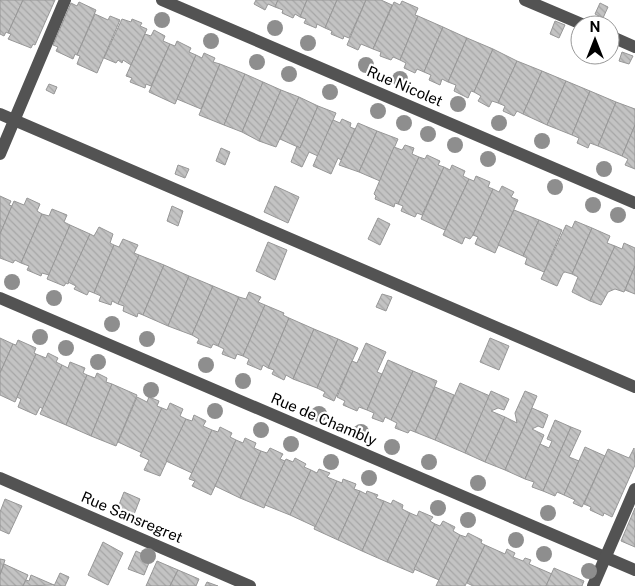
<svg xmlns="http://www.w3.org/2000/svg" width="635" height="586" font-family="'Public Sans',sans-serif">
	<style>
		.building { fill: url(#building-back-hatch); stroke: #979797 }
		.lines { fill: none; stroke-linecap: round; stroke-linejoin: round }
		.minor { stroke: #535353; stroke-width: 12 }
		.tree { fill: #8e8e8e }
		.labels { text-anchor: middle; dominant-baseline: central; stroke-width: 4.5; stroke-linejoin: round; paint-order: stroke }
		.street-label { font-size: 15px; fill: #000; stroke: #fff }
	</style>
	<defs>
		<pattern id="building-back-hatch" width="6" height="6" patternUnits="userSpaceOnUse" patternTransform="scale(1.25)"><rect width="6" height="6" fill="#c3c3c3"/><path d="M-1 5l2 2M0 0l6 6M5-1l2 2" fill="none" stroke="#a6a6a6"/></pattern>
	</defs>
	<rect width="100%" height="100%" fill="#fff"/>
	<!-- building -->
	<g class="building">
		<path d="M0,0H23L8,33L6,32L4,36L0,34Z"/>
		<path d="M23,0H55L35,45L33,44L31,48L8,39L11,34L8,33Z"/>
		<path d="M256,0H278L275,7L268,4L265,10L254,4Z"/>
		<path d="M278,0H307L300,17L295,14L293,18L282,13L283,10L275,7Z"/>
		<path d="M307,0H337L325,28L317,24L316,28L304,23L306,19L300,17Z"/>
		<path d="M337,0H366L349,38L344,36L343,39L331,34L332,31L325,28Z"/>
		<path d="M366,0H381L392,5L373,49L361,44L358,50L347,45Z"/>
		<path d="M402,1L418,8L415,15L418,16L400,60L393,57L391,60L380,56L381,52L373,49L394,2L400,5Z"/>
		<path d="M79,2L96,10L77,55L75,54L73,59L56,51L58,47L53,45L71,3L77,6Z"/>
		<path d="M600,3L608,7L603,18L595,14Z"/>
		<path d="M95,14L108,20L110,16L120,20L97,73L77,64L80,56L77,55Z"/>
		<path d="M418,16L443,27L424,72L417,69L415,73L404,68L406,63L400,60Z"/>
		<path d="M122,19L131,22L132,19L142,23L140,26L147,29L131,65L123,60L122,63L118,60L116,63L104,58Z"/>
		<path d="M555,21L565,25L559,38L550,34Z"/>
		<path d="M443,27L467,38L448,82L442,79L440,85L429,80L431,75L424,72Z"/>
		<path d="M154,30L165,36L163,41L170,44L151,86L146,84L145,88L130,82L132,78L126,76L145,34L151,36Z"/>
		<path d="M467,38L493,49L474,92L471,91L468,98L454,91L456,85L448,82Z"/>
		<path d="M177,41L191,48L189,52L196,55L175,104L149,92L170,44L175,46Z"/>
		<path d="M493,49L517,61L498,103L492,101L489,107L478,101L481,96L474,92Z"/>
		<path d="M622,52L633,56L629,64L619,61Z"/>
		<path d="M204,53L215,58L213,62L220,64L201,109L177,99L196,55L202,58Z"/>
		<path d="M517,61L542,71L523,114L517,111L514,116L503,111L505,106L498,103Z"/>
		<path d="M220,64L245,74L224,125L199,115Z"/>
		<path d="M542,71L566,81L547,125L523,114Z"/>
		<path d="M245,74L263,82L242,132L224,125Z"/>
		<path d="M566,81L590,91L572,135L547,125Z"/>
		<path d="M263,82L281,90L259,141L242,132Z"/>
		<path d="M49,84L57,87L54,94L46,90Z"/>
		<path d="M281,90L299,97L276,147L259,141Z"/>
		<path d="M590,91L616,102L598,146L590,143L588,148L577,143L579,138L572,135Z"/>
		<path d="M299,97L318,106L300,148L280,139Z"/>
		<path d="M616,102L635,109V125L622,156L598,146Z"/>
		<path d="M318,106L336,113L318,156L309,152L302,167L291,162L297,146L300,148Z"/>
		<path d="M342,119L351,123L350,127L355,129L341,160L338,158L331,174L313,166L333,120L340,123Z"/>
		<path d="M358,123L377,131L359,172L339,165Z"/>
		<path d="M635,125V169L625,165L628,159L622,156Z"/>
		<path d="M377,131L398,139L380,181L359,172Z"/>
		<path d="M405,145L414,148L412,154L419,157L398,204L395,203L394,207L375,199L376,196L374,194L394,147L402,150Z"/>
		<path d="M221,148L230,152L225,165L216,161Z"/>
		<path d="M427,155L440,161L438,165L444,167L422,215L417,213L415,217L401,211L403,206L398,204L419,157L425,159Z"/>
		<path d="M178,165L189,169L185,178L175,174Z"/>
		<path d="M452,165L465,171L463,176L469,179L445,230L421,219L444,167L450,170Z"/>
		<path d="M476,176L490,182L488,187L493,189L473,235L470,239L465,237L462,244L443,235L469,179L474,181Z"/>
		<path d="M275,186L299,197L288,223L264,212Z"/>
		<path d="M502,186L514,192L511,197L518,200L495,253L475,244L478,237L473,235L493,189L499,192Z"/>
		<path d="M0,196L11,201L9,205L12,206L0,234Z"/>
		<path d="M27,198L40,204L37,211L42,214L21,263L15,260L13,263L0,258V234L14,201L24,205Z"/>
		<path d="M172,206L183,211L178,226L167,221Z"/>
		<path d="M52,209L67,215L64,222L70,225L49,275L42,273L41,276L27,270L29,266L21,263L42,214L49,216Z"/>
		<path d="M514,210L539,220L523,256L498,245Z"/>
		<path d="M378,218L390,224L380,245L368,239Z"/>
		<path d="M539,220L562,230L544,272L525,264L527,258L523,256Z"/>
		<path d="M575,221L592,228L572,274L565,272L563,273L557,286L541,279L566,225L572,228Z"/>
		<path d="M70,225L90,234L68,284L66,283L64,286L47,279Z"/>
		<path d="M99,227L113,234L110,243L114,245L94,293L89,291L87,295L74,289L76,286L68,282L90,234L94,236Z"/>
		<path d="M592,228L610,236L607,243L615,246L590,301L572,292L578,277L572,274Z"/>
		<path d="M123,239L138,245L134,253L139,255L118,304L112,301L111,305L99,301L101,296L94,293L114,245L119,247Z"/>
		<path d="M268,242L287,250L275,280L256,271Z"/>
		<path d="M624,243L635,248V266L624,292L615,289L608,292L601,305L590,301L615,246L622,249Z"/>
		<path d="M139,255L164,265L143,315L138,313L137,317L123,311L124,306L118,304Z"/>
		<path d="M164,265L189,276L168,326L143,315Z"/>
		<path d="M635,266V294L625,290Z"/>
		<path d="M189,276L213,286L192,335L168,326Z"/>
		<path d="M213,286L239,297L218,346L213,344L211,348L197,343L199,339L192,335Z"/>
		<path d="M249,292L261,297L258,302L265,305L243,356L237,354L235,359L222,354L224,349L218,346L239,297L246,299Z"/>
		<path d="M382,294L392,297L386,311L376,307Z"/>
		<path d="M265,305L284,313L283,315L289,318L268,368L263,365L261,370L247,364L249,359L243,356Z"/>
		<path d="M289,318L314,329L293,379L286,375L284,380L272,374L274,370L268,368Z"/>
		<path d="M314,329L338,339L317,388L293,379Z"/>
		<path d="M0,338L13,344L0,373Z"/>
		<path d="M490,338L509,346L499,370L480,362Z"/>
		<path d="M338,339L358,348L334,401L323,396L325,392L317,388Z"/>
		<path d="M18,340L36,348L34,353L36,354L15,402L0,395V373L13,344L16,345Z"/>
		<path d="M366,343L386,352L377,372L382,374L367,410L359,407L357,411L343,405L345,401L337,397L352,361L357,363Z"/>
		<path d="M48,353L58,358L56,362L62,365L43,409L40,407L36,415L18,407L21,399L17,397L36,354L46,358Z"/>
		<path d="M388,360L413,371L391,420L385,417L383,422L372,418L374,413L367,410Z"/>
		<path d="M70,362L85,368L83,373L87,375L66,425L40,414L62,365L68,368Z"/>
		<path d="M413,371L437,381L415,432L410,430L408,433L395,428L397,423L391,420Z"/>
		<path d="M97,373L107,378L106,382L112,384L91,436L66,425L87,375L95,378Z"/>
		<path d="M460,383L490,396L465,453L435,440Z"/>
		<path d="M112,384L137,395L116,446L91,436Z"/>
		<path d="M435,387L454,395L435,440L415,432Z"/>
		<path d="M491,391L509,399L504,410L498,408L491,411L505,417L485,462L465,453Z"/>
		<path d="M525,391L537,396L505,470L485,462L505,417L517,423L515,413Z"/>
		<path d="M137,397L147,402L149,397L159,401L157,406L162,408L142,453L118,442Z"/>
		<path d="M170,403L183,409L180,416L186,419L160,476L144,470L149,460L140,456L162,408L167,410Z"/>
		<path d="M532,408L548,415L543,428L538,426L532,429L544,435L525,479L505,470Z"/>
		<path d="M194,415L206,421L203,426L212,430L192,473L166,461L186,419L192,421Z"/>
		<path d="M555,420L571,427L543,491L532,487L534,482L525,479L540,444L549,448L552,441L547,439Z"/>
		<path d="M220,427L232,433L230,437L236,440L211,495L192,486L195,481L189,479L212,430L218,432Z"/>
		<path d="M571,427L581,431L569,457L579,461L564,495L557,492L555,496L543,491Z"/>
		<path d="M245,438L256,443L254,448L261,451L240,498L215,486L236,440L243,443Z"/>
		<path d="M585,447L605,456L582,507L573,503L575,500L564,495Z"/>
		<path d="M270,448L283,454L280,459L285,461L264,508L240,498L261,451L267,453Z"/>
		<path d="M634,448L635,465L612,517L604,513L603,516L590,510L591,507L584,504L608,449L629,458Z"/>
		<path d="M295,458L306,464L304,467L311,470L290,515L265,505L285,461L286,459L293,462Z"/>
		<path d="M319,469L330,473L327,477L337,481L316,527L290,515L311,470L317,473Z"/>
		<path d="M343,479L356,484L354,489L360,491L338,540L314,529L337,481L342,483Z"/>
		<path d="M360,491L366,494L367,491L378,495L376,498L384,501L362,551L338,540Z"/>
		<path d="M124,492L140,499L131,522L115,515Z"/>
		<path d="M5,499L22,506L9,534L0,530V512Z"/>
		<path d="M393,500L403,505L402,509L410,513L387,562L362,551L384,501L391,504Z"/>
		<path d="M635,508V547L621,541Z"/>
		<path d="M419,511L433,517L430,521L435,524L413,573L387,562L410,513L417,516Z"/>
		<path d="M443,521L455,527L453,531L460,535L439,580L414,569L435,524L440,526Z"/>
		<path d="M468,533L482,540L481,543L485,545L465,586H436L460,535L466,537Z"/>
		<path d="M103,542L123,553L108,585L88,575Z"/>
		<path d="M485,545L505,554L507,549L515,553L513,557L523,561L525,558L531,560L529,564L552,574L546,586H473L467,583Z"/>
		<path d="M136,551L151,558L144,575L128,569Z"/>
		<path d="M0,559L5,560L0,575Z"/>
		<path d="M157,561L178,570L170,586H146Z"/>
		<path d="M4,564L28,575L23,586H0V575Z"/>
		<path d="M554,568L584,581L582,586H546Z"/>
		<path d="M178,570L199,579L196,586H170Z"/>
		<path d="M60,573L69,577L65,586H54Z"/>
		<path d="M31,575L54,585L23,586L26,580L29,581Z"/>
		<path d="M207,582L218,586H205Z"/>
	</g>
	<g class="lines">
		<!-- minor -->
		<g class="minor">
			<path d="M162,0L635,203"/>
			<path d="M525,0L584,25"/>
			<path d="M610,36L635,47"/>
			<path d="M0,114L635,387"/>
			<path d="M0,154L65,0"/>
			<path d="M0,298L635,570"/>
			<path d="M0,478L250,586"/>
			<path d="M593,586L635,489"/>
		</g>
	</g>
	<!-- trees -->
	<g class="tree">
		<circle cx="162" cy="20" r="8"/>
		<circle cx="275" cy="28" r="8"/>
		<circle cx="211" cy="41" r="8"/>
		<circle cx="308" cy="43" r="8"/>
		<circle cx="257" cy="62" r="8"/>
		<circle cx="366" cy="65" r="8"/>
		<circle cx="289" cy="74" r="8"/>
		<circle cx="400" cy="79" r="8"/>
		<circle cx="330" cy="92" r="8"/>
		<circle cx="458" cy="104" r="8"/>
		<circle cx="378" cy="111" r="8"/>
		<circle cx="404" cy="123" r="8"/>
		<circle cx="499" cy="123" r="8"/>
		<circle cx="428" cy="134" r="8"/>
		<circle cx="542" cy="141" r="8"/>
		<circle cx="455" cy="145" r="8"/>
		<circle cx="488" cy="159" r="8"/>
		<circle cx="604" cy="169" r="8"/>
		<circle cx="555" cy="187" r="8"/>
		<circle cx="593" cy="205" r="8"/>
		<circle cx="618" cy="215" r="8"/>
		<circle cx="12" cy="282" r="8"/>
		<circle cx="54" cy="298" r="8"/>
		<circle cx="112" cy="324" r="8"/>
		<circle cx="40" cy="337" r="8"/>
		<circle cx="147" cy="339" r="8"/>
		<circle cx="66" cy="348" r="8"/>
		<circle cx="98" cy="362" r="8"/>
		<circle cx="206" cy="365" r="8"/>
		<circle cx="243" cy="381" r="8"/>
		<circle cx="151" cy="390" r="8"/>
		<circle cx="215" cy="411" r="8"/>
		<circle cx="319" cy="414" r="8"/>
		<circle cx="261" cy="430" r="8"/>
		<circle cx="361" cy="432" r="8"/>
		<circle cx="291" cy="444" r="8"/>
		<circle cx="392" cy="447" r="8"/>
		<circle cx="331" cy="462" r="8"/>
		<circle cx="429" cy="462" r="8"/>
		<circle cx="369" cy="478" r="8"/>
		<circle cx="478" cy="483" r="8"/>
		<circle cx="438" cy="508" r="8"/>
		<circle cx="548" cy="513" r="8"/>
		<circle cx="468" cy="520" r="8"/>
		<circle cx="516" cy="540" r="8"/>
		<circle cx="544" cy="554" r="8"/>
		<circle cx="148" cy="556" r="8"/>
		<circle cx="589" cy="571" r="8"/>
	</g>
	<g class="labels">
		<!-- street labels -->
		<g class="street-label">
			<text transform="translate(405 86) rotate(23)">Rue Nicolet</text>
			<text transform="translate(324 419) rotate(23)">Rue de Chambly</text>
			<text transform="translate(132 517) rotate(23)">Rue Sansregret</text>
		</g>
	</g>
	<!-- north arrow -->
	<g transform="translate(595 40)"><circle r="24" fill="#ffffff" stroke="#999999"/>
	<path d="M0-4L9 19L0 12L-9 19Z" fill="#000000"/>
	<text y="-8" font-size="14" font-weight="bold" text-anchor="middle" fill="#000000">N</text>
	</g>
</svg>
